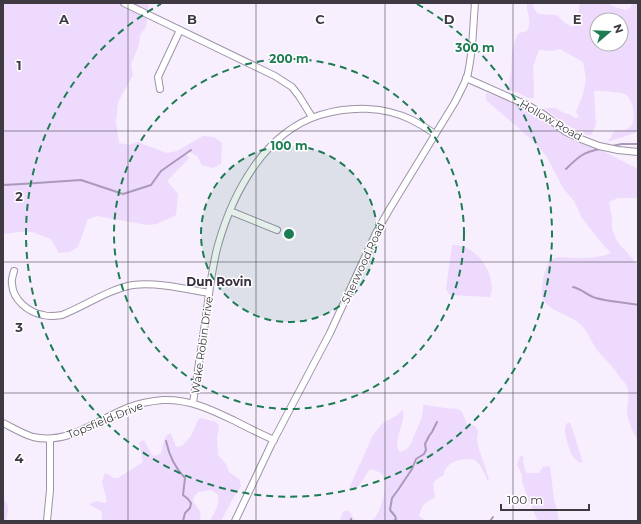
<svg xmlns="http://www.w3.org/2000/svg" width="641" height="524" font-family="Montserrat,sans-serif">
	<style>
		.green { fill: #eddafd; fill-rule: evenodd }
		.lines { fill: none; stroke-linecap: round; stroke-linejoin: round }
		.stream { stroke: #ab98ba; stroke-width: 2 }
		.minor-casing { stroke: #9d93a6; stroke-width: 8 }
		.minor { stroke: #fff; stroke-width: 6 }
		.grid { fill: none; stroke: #3f3a42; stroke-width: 1; stroke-opacity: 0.55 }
		.ring { fill: none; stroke: #1d7c53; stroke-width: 2; stroke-dasharray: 7 5 }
		.labels { text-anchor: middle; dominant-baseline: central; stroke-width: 3; stroke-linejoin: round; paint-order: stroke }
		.street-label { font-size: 11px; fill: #3f3a42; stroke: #fff }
		.neighbourhood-label { font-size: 12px; font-weight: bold; fill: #362e3d; stroke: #fff }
		.grid-label { font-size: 13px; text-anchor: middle; font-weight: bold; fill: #3f3a42; stroke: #fff; stroke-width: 3; stroke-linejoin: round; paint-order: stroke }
		.centre { fill: #1d7c53; stroke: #fff; stroke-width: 2 }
		.ring-label { font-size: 12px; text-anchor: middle; font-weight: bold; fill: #1d7c53; stroke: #fff; stroke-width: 3; stroke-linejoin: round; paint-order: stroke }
	</style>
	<rect width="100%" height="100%" fill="#f7eefe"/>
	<!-- green -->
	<g class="green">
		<path d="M3,3H149L146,27L140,35L139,45L131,64L133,75L118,102L116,122L119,143L129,145L138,142L167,153L177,151L203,136L214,137L222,143L221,164L212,168L202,165L197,156L188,151L180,156L187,155L189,158L167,181L178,194L176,215L157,224L147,225L97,216L88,219L78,247L69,252L59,253L51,239L32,232H19L3,234Z"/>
		<path d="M527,3H532L534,9L538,14L557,15L565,23L572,27C579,22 578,11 580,3H609L612,6L625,10C629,10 632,7 632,3H638V130L635,133L607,142L611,137L614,131C620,130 627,131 631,126C637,119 633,99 625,94C620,92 600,91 594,91L596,125L591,135H588L568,126L544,108H555L564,113L571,115L575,118L579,117L576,112L583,95L586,79L583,62L560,49L552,51L539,50L533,66L534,84V98H528L517,92L508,90L511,72L512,52L517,35L519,33L527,31C533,22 526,13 527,3ZM597,20H621V44H597Z"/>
		<path d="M486,93L504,99L530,111L564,135L585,145L605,152L638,169V198H618L609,202L612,219V229L616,239L620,245L626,251L638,266V440C634,435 627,419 627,412C627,403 631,393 626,385C625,382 622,380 620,378C619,376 617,373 615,370C610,363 602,357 597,350C591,342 588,331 580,324C571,315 552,312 544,301C539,294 544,266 551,260C553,258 556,258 559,257C576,258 595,260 611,253L599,240L582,218L574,201L563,188L547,157L530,138L486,100Z"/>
		<path d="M452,245C474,244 491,267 492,288C492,291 491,294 490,297L450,295L446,289Z"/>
		<path d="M423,405H425L445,408L458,409L462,412L467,424L475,426L478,431L477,439L478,446L489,479L487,480C485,474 481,465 476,461C474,459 470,459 467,459C456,460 445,463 444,475L437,479L433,483L435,498C425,501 422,506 419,516L426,521H370C371,520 374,519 375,517C381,511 388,485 384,477C382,472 374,470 370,469C365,476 361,483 356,490L351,489L350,487L351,484L365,453L373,435L383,423L396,416L401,411H403C406,423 391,443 400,452C404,451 408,449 410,445C412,443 412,439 414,436C418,427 424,416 423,405Z"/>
		<path d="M200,418H201L216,422L219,426L217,439L218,455L226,464L229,472L239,479L241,486L232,500L221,521H210C213,514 222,502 217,494C216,493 213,491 211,490L198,492L193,498C193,508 203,506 200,521H102V513L101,511L90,505L91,503L97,501L105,503L107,501L102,482L105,473H106L113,478H118L143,462L139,442L144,440L152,455L155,456L161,453L165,437L170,433L172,436L176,447L182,446L191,436L198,420Z"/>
		<path d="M567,423H570L571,425L583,463C580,463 578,462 575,459C570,454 565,436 565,429C565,426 566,425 567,423Z"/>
		<path d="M520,456L524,457L523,461L526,473H539L543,467L550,466L554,500L556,506L559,521H538L529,502L522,481V474L517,465Z"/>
		<path d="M3,498C10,506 8,511 6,521H3Z"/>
		<path d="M347,510C352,513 352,518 356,521H340L343,512Z"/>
	</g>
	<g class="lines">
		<!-- stream -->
		<g class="stream">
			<path d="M612,146L622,144H638"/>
			<path d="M566,169C577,158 583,152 600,149"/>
			<path d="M3,185L22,184L81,180L123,194L151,185L161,171L191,150"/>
			<path d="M573,287C582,289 588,296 596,298C610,302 624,302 638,305"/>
			<path d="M166,441C169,455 175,468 185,478L183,495L188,499L191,503L190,508L185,513L183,521"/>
			<path d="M351,519V521"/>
			<path d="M394,521L396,519L395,516L390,510L392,498L398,490L412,469L416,459L424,454L426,450L425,444L429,436L432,432L437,422"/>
			<path d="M490,521L493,517"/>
		</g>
		<!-- minor casing -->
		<g class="minor-casing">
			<g id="minor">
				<path d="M124,3L275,76L292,87L299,96L312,117"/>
				<path d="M466,78L529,106L543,114L566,132L581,139L599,146L618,150L638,152"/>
				<path d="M160,89L158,77L180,30"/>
				<path d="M230,211L277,230"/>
				<path d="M14,271C13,275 11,280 12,284C13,300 28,312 43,315C50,317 56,316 62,315C85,306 109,289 133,285C157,282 186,289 209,293"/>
				<path d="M193,403C197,376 201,349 205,323C209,297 211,270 218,245C233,192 265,132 320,115C350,106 384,106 412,120C420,124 428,129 435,134"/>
				<path d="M3,423C13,428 23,434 33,437C68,445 97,420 127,408C139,403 151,401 163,400C190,399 212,410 235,421C248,428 261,434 274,440"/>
				<path d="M47,521L50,490V439"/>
				<path d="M235,521L271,445L330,333L376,233L389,210L455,102C459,94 464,85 467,77C473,55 473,26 475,3"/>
			</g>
		</g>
		<!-- minor -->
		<use href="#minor" class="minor"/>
	</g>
	<!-- grid -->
	<path class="grid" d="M128,3V521M256,3V521M385,3V521M513,3V521M3,131H638M3,262H638M3,393H638"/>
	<!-- distance rings -->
	<circle cx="289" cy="234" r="88" fill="#1d7c53" fill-opacity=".12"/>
	<g class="ring">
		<circle cx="289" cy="234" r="88"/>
		<circle cx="289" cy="234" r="175"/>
		<path d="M417 4A263 263 0 1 1 161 4"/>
	</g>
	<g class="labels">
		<!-- street labels -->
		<g class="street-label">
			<text transform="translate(551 120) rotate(30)">Hollow Road</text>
			<text transform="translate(363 263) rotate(-65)">Sherwood Road</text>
			<text transform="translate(202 345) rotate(-82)">Wake Robin Drive</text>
			<text transform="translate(105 420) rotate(-22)">Topsfield Drive</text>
		</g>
		<!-- neighbourhood labels -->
		<g class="neighbourhood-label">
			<text x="219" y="281">Dun Rovin</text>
		</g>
	</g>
	<g class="grid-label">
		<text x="64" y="24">A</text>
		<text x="192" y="24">B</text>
		<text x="320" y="24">C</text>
		<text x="449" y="24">D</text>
		<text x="577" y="24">E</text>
		<text x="19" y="70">1</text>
		<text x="19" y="201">2</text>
		<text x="19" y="332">3</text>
		<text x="19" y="463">4</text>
	</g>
	<circle cx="289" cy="234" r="6" class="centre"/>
	<g class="ring-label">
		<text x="475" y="52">300 m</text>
		<text x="289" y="63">200 m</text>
		<text x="289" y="150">100 m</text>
	</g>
	<!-- border -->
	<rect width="641" height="524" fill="none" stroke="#3f3a42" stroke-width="8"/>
	<!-- north arrow -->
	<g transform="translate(609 32) rotate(71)"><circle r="19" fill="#ffffff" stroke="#b2b0b3"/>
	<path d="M0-3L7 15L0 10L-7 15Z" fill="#1d7c53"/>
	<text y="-6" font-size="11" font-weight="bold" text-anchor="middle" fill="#3f3a42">N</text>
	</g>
	<!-- scale -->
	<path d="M501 504v6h88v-6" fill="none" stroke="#3f3a42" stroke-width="2"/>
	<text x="507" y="504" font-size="12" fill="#3f3a42" stroke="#ffffff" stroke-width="3" paint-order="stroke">100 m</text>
</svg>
